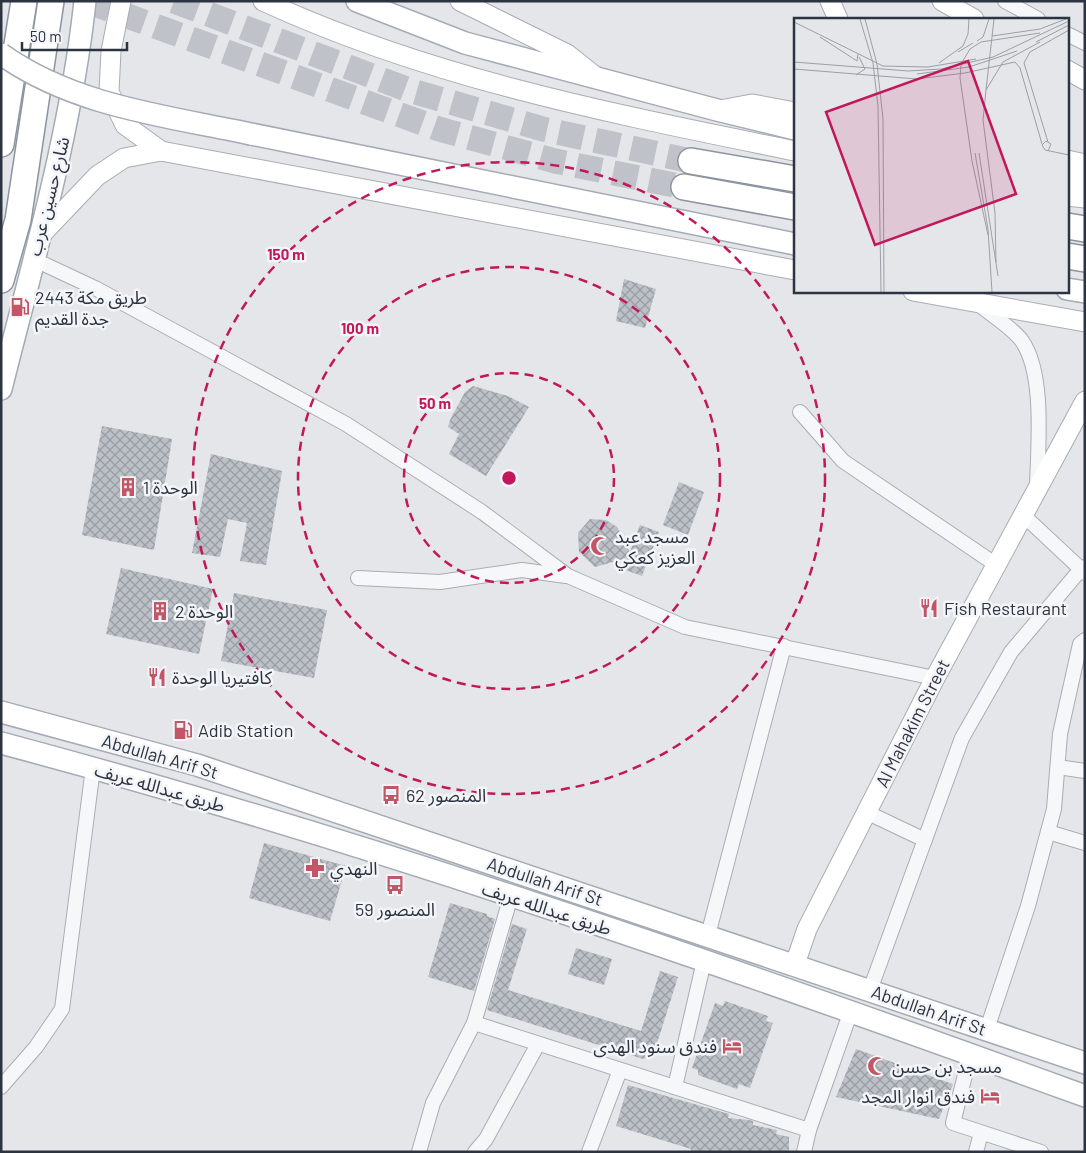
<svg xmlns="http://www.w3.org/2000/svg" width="1086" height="1153" font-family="Barlow,'Noto Sans Arabic',sans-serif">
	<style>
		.building { fill: url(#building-cross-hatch) }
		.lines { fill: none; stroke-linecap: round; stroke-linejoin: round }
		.highway-tunnel { stroke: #bfc2c8; stroke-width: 25; stroke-dasharray: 25 12; stroke-linecap: butt }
		.street-casing { stroke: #a9adb4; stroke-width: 16 }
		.secondary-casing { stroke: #a9adb4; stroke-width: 21 }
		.primary-casing { stroke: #a4abb5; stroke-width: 24 }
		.highway-casing { stroke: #8d94a0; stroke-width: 28 }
		.street { stroke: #f6f7f9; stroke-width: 14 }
		.secondary { stroke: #fff; stroke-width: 19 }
		.primary { stroke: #fff; stroke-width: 21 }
		.highway { stroke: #fff; stroke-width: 25 }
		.primary-bridge-casing { stroke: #a4abb5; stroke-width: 24; stroke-linecap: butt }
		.primary-bridge { stroke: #fff; stroke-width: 21 }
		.ring { fill: none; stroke: #c2185b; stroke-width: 2.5; stroke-dasharray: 9 6 }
		.labels { text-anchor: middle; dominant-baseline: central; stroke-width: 5; stroke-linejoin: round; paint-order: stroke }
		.street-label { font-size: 18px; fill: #2d3441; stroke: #f3f5f8 }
		.poi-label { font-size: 18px; fill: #2d3441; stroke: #f3f5f8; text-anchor: start }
		.inset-road { fill: none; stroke: #9b9fa6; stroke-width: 1 }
		.view { fill: #c2185b; fill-opacity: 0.15; stroke: #c2185b; stroke-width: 2.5 }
		.inset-edge { fill: none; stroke: #2d3441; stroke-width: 2.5 }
		.centre { fill: #c2185b; stroke: #f3f5f8; stroke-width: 2.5 }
		.ring-label { font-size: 15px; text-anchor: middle; font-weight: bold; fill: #c2185b; stroke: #f3f5f8; stroke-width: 5; stroke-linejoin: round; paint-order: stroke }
	</style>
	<defs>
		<pattern id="building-cross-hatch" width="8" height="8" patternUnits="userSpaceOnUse" patternTransform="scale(1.25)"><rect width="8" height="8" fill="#bcc0c7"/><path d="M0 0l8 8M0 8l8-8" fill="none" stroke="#999da3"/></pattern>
	</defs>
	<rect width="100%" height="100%" fill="#e4e6ea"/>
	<!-- building -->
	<g class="building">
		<path d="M624,279L656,289L645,328L616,321Z"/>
		<path d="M473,386L508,396L529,407L486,476L449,454L459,434L448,427L450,420L465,392Z"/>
		<path d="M102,426L172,439L154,550L82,535Z"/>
		<path d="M211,454L282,471L266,565L240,561L247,523L228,519L220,557L192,553Z"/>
		<path d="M679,482L704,492L688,535L663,525Z"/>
		<path d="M590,519L606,520L617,527L630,552L640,525L659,532L642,576L623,569L627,558L595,567L579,552L578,533Z"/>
		<path d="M121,568L213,589L199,654L106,634Z"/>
		<path d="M234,593L327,610L314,678L221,661Z"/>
		<path d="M264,843L346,866L330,921L249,898Z"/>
		<path d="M450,903L487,914V916L495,919L474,991L428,977Z"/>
		<path d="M512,924L527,929L508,990L641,1031L660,971L678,977L653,1056L643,1059L487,1010Z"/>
		<path d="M576,948L612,959L604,985L568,974Z"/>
		<path d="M725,1001L768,1016L766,1021L773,1023L750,1088L739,1084L737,1089L698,1075V1070L692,1068L715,1003L723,1006Z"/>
		<path d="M856,1049L953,1084L939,1119L836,1097Z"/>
		<path d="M628,1085L729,1114L728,1118L749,1120L753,1121V1125L777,1130L776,1134L789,1137V1152H691V1149L616,1126Z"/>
	</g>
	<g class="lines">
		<!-- highway-tunnel -->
		<g class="highway-tunnel">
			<path d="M86,1L439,129L555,161L684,187"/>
			<path d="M174,1L409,90L543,129L691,161"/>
		</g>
		<!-- street casing -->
		<g class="street-casing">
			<g id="street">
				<path d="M1005,1L1038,19"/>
				<path d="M1067,34L1085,43"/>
				<path d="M33,259L95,288L346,424L482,512L568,576L685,627L935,678"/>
				<path d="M977,303C990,314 1013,328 1022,341C1045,374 1038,446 1037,486"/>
				<path d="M800,412L843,461L995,564"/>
				<path d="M1022,514L1085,573"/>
				<path d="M358,578L440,582L522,570L566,576"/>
				<path d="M1058,767L1085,771"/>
				<path d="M866,812L925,840"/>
				<path d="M1048,832L1085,843"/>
				<path d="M708,935L784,646"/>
				<path d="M870,990L962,738L1011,652L1081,569L1085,567"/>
				<path d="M474,1023L809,1130"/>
				<path d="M987,1029L1028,906L1054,809L1060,734L1080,644L1085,640"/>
				<path d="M970,1055L953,1123L1041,1152"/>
				<path d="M1,1087L36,1047L62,1009L93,768"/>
				<path d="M675,1087L704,961"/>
				<path d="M419,1152L433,1103L474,1023L511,896"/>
				<path d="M475,1152L486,1139L538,1044"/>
				<path d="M589,1152L620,1070"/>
				<path d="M804,1152L809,1130L851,1011"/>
				<path d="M976,1152L981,1133"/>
			</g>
		</g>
		<!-- secondary casing -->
		<g class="secondary-casing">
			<g id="secondary">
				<path d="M121,1L111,51L109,92L125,125L161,151"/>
				<path d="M263,1C432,79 614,114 795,151"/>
				<path d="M460,1L567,54L596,77"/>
				<path d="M830,1L838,19"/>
				<path d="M942,1L974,19"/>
				<path d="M1067,70L1085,80"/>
				<path d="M720,110L752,104L795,112"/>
				<path d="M1067,160L1085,164"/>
				<path d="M1067,196L1085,198"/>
				<path d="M39,237L97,176L124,158L161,151L795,270"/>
				<path d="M913,291L1085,322"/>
				<path d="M795,964L807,929L935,678L1085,401"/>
			</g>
		</g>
		<!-- primary casing -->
		<g class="primary-casing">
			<g id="primary">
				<path d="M357,1L465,43L717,110L795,129"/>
				<path d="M251,134L795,244"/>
				<path d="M1067,177L1085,181"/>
				<path d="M1067,289L1085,292"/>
				<path d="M1,389C33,261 71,133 85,1"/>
				<path d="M1,712L197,765L1085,1063"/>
				<path d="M1,743C369,841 728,966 1085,1096"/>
			</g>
		</g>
		<!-- highway casing -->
		<g class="highway-casing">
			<g id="highway">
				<path d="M1,144L24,1"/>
				<path d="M691,161L795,179"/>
				<path d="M684,187L795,207"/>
				<path d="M1067,226L1085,229"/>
				<path d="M1067,256L1085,259"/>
				<path d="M1,280L18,220L51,1"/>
			</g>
		</g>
		<!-- street -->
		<use href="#street" class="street"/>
		<!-- secondary -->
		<use href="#secondary" class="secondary"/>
		<!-- primary -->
		<use href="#primary" class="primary"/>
		<!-- highway -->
		<use href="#highway" class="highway"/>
		<!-- primary-bridge casing -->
		<g class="primary-bridge-casing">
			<path id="primary-bridge" d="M1,54C74,106 166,116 251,134"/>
		</g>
		<!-- primary-bridge -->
		<use href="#primary-bridge" class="primary-bridge"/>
	</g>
	<!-- distance rings -->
	<g class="ring">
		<circle cx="509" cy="478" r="105"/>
		<circle cx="509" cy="478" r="211"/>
		<circle cx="509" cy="478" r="316"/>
	</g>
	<!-- icons -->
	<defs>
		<g id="fuel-bare" transform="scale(1.5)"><path d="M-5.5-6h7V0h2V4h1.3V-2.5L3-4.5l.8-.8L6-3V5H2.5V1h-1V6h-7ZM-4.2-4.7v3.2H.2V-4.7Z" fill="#c35666" stroke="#f3f5f8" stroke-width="2.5" paint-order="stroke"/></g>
		<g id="building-bare" transform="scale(1.5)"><path d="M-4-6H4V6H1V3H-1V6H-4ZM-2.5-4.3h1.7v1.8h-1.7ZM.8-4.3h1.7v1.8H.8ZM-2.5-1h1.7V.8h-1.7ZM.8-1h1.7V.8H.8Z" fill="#c35666" stroke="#f3f5f8" stroke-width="2.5" paint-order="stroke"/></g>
		<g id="mosque-bare" transform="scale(1.5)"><path d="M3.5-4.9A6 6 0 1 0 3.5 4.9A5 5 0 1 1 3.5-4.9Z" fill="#c35666" stroke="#f3f5f8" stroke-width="2.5" paint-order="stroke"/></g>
		<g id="restaurant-bare" transform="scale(1.5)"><path d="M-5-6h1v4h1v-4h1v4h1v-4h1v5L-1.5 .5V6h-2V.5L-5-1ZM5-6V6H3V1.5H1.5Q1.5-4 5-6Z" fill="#c35666" stroke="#f3f5f8" stroke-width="2.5" paint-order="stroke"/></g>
		<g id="bus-bare" transform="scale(1.5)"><path d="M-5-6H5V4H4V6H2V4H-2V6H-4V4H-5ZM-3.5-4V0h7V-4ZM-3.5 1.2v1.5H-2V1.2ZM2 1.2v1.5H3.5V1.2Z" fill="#c35666" stroke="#f3f5f8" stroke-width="2.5" paint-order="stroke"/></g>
		<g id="pharmacy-bare" transform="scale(1.5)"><path d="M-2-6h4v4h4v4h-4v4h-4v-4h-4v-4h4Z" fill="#c35666" stroke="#f3f5f8" stroke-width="2.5" paint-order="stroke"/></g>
		<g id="hotel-bare" transform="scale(1.5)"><path d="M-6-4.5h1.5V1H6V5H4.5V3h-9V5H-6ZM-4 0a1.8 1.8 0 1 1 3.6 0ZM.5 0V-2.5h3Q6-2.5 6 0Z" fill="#c35666" stroke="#f3f5f8" stroke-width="2.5" paint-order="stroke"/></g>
	</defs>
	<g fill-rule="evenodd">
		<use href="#fuel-bare" x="20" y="307"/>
		<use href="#building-bare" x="128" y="487"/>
		<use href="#mosque-bare" x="600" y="546"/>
		<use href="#restaurant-bare" x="929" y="608"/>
		<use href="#building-bare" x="160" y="611"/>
		<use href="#restaurant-bare" x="157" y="677"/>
		<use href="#fuel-bare" x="183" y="730"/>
		<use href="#bus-bare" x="391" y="795"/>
		<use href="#pharmacy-bare" x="315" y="868"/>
		<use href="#bus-bare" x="395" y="885"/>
		<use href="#hotel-bare" x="732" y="1046"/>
		<use href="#mosque-bare" x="877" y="1066"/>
		<use href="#hotel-bare" x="990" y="1096"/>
	</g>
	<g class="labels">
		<!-- street labels -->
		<g class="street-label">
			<text transform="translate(48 196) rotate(-76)">شارع حسين عرب</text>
			<text transform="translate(912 723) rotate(-63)">Al Mahakim Street</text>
			<text transform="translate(160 756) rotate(16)">Abdullah Arif St</text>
			<text transform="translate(160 787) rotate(16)">طريق عبدالله عريف</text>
			<text transform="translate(545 881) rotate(18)">Abdullah Arif St</text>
			<text transform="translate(547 908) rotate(18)">طريق عبدالله عريف</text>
			<text transform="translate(929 1010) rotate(19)">Abdullah Arif St</text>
		</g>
		<!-- poi labels -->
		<g class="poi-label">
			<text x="35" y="297">2443 طريق مكة<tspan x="35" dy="21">جدة القديم</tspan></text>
			<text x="143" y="487">الوحدة 1</text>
			<text x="615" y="536">مسجد عبد<tspan x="615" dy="21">العزيز كعكي</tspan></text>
			<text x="944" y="608">Fish Restaurant</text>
			<text x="175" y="611">الوحدة 2</text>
			<text x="172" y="677">كافتيريا الوحدة</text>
			<text x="198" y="730">Adib Station</text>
			<text x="406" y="795">المنصور 62</text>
			<text x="330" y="868">النهدي</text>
			<text x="395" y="909" text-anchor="middle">المنصور 59</text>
			<text x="717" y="1046" text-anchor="end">فندق سنود الهدى</text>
			<text x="892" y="1066">مسجد بن حسن</text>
			<text x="975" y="1096" text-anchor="end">فندق انوار المجد</text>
		</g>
	</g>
	<!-- overview -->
	<g transform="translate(794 18)">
		<rect width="275" height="275" fill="#e4e6ea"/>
		<path class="inset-road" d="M66,1L79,45L84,88L87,274M71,1L83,46L89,101L90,274M0,4L89,48L134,49L182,41M198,18L246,11L272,1M26,19L63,43L64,36M183,23L189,19L195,1M242,24L275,7M164,34L179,25M0,44L114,53L147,51L199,39L275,3M145,45L169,28L174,16L175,1M0,51L123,61L171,55L221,44L226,50L248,126M123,56L175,49L223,33M62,57L71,51L65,39M192,72L200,1M254,124L230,45L236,34L275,12M254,133L257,126L252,123L248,127L251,132L275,137M181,135L194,211L198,274M185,135L204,258M194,217L178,143L166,60L167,46L176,31L187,24L246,15M202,244L201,195L189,102L192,72L209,44L246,24"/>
		<path class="view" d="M174,43L222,176L81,227L32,94Z"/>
		<rect width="275" height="275" class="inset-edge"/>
	</g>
	<circle cx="509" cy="478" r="8" class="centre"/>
	<g class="ring-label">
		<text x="286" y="260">150 m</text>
		<text x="360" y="334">100 m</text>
		<text x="435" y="409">50 m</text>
	</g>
	<!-- border -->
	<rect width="1086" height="1153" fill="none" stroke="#2d3441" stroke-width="5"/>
	<!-- scale -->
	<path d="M22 42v8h105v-8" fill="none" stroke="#2d3441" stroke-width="2.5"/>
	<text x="30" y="42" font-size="15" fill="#2d3441" stroke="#f3f5f8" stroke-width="4" paint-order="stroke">50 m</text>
</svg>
